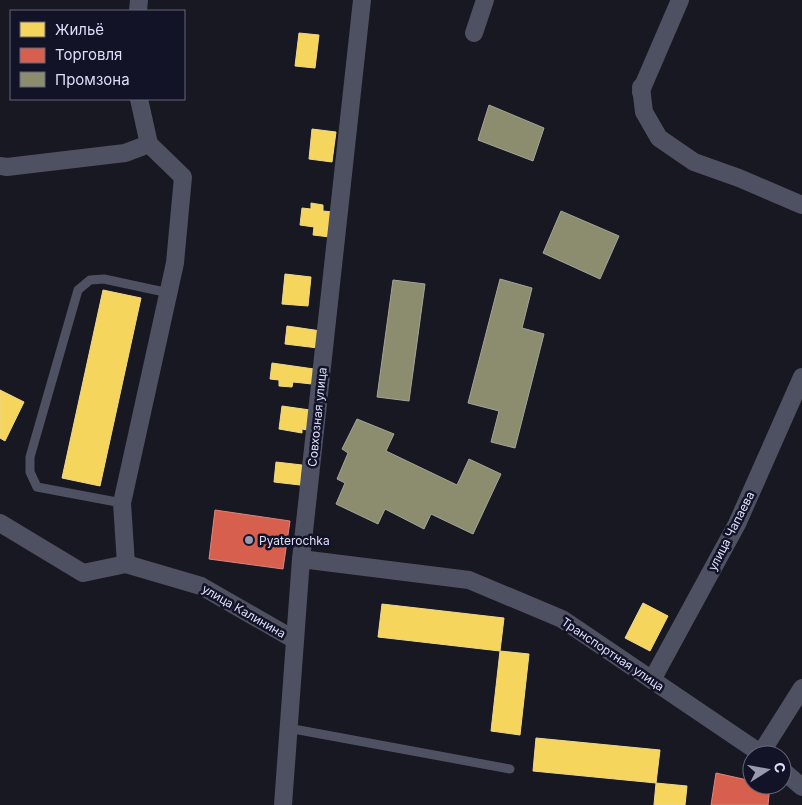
<svg xmlns="http://www.w3.org/2000/svg" width="802" height="805" font-family="Inter,sans-serif">
	<style>
		.homes { fill: #f6d55c; stroke: #eed88c }
		.shops { fill: #d6604d; stroke: #d88681 }
		.industry { fill: #8c8c6e; stroke: #a4a598 }
		.lines { fill: none; stroke-linecap: round; stroke-linejoin: round }
		.service { stroke: #4e5161; stroke-width: 9 }
		.minor { stroke: #4e5161; stroke-width: 18 }
		.poi-dot { fill: #9899af; stroke: #131327; stroke-width: 2 }
		.labels { text-anchor: middle; dominant-baseline: central; stroke-width: 5; stroke-linejoin: round; paint-order: stroke }
		.street-label { font-size: 12px; fill: #dddffb; stroke: #131327 }
		.poi-label { font-size: 12px; fill: #dddffb; stroke: #131327; text-anchor: start }
	</style>
	<rect width="100%" height="100%" fill="#181822"/>
	<!-- homes -->
	<g class="homes">
		<path d="M299,33L319,35L315,68L295,66Z"/>
		<path d="M312,129L336,132L332,162L309,159Z"/>
		<path d="M311,203L323,205V211L333,212L330,237L313,235L314,227L300,225L302,208L311,209Z"/>
		<path d="M285,274L311,277L308,306L282,304Z"/>
		<path d="M103,290L141,298L100,486L62,478Z"/>
		<path d="M287,326L321,331L318,348L285,344Z"/>
		<path d="M272,363L314,369L312,384L293,382L292,387L279,386V380L270,379Z"/>
		<path d="M0,390L24,402L5,441L0,438Z"/>
		<path d="M282,406L310,410L307,430L302,429V433L279,429Z"/>
		<path d="M276,462L302,465L300,485L274,482Z"/>
		<path d="M643,603L668,616L650,651L625,638Z"/>
		<path d="M382,604L504,618L500,651L378,637Z"/>
		<path d="M500,651L529,654L520,735L491,731Z"/>
		<path d="M536,738L660,750L656,783L533,771Z"/>
		<path d="M656,783L687,786L685,805H654Z"/>
	</g>
	<!-- shops -->
	<g class="shops">
		<path d="M215,510L290,521L283,569L209,559Z"/>
		<path d="M716,773L752,781V785H770L768,805H711Z"/>
	</g>
	<!-- industry -->
	<g class="industry">
		<path d="M489,105L544,128L533,161L478,140Z"/>
		<path d="M561,211L619,236L600,279L543,253Z"/>
		<path d="M500,279L532,288L522,328L544,334L515,448L491,442L499,411L468,403Z"/>
		<path d="M393,280L425,284L409,401L377,397Z"/>
		<path d="M357,419L394,434L386,451L457,485L469,459L501,474L473,534L431,514L424,529L385,509L378,524L336,504L345,483L337,479L348,453L342,449Z"/>
	</g>
	<g class="lines">
		<!-- service -->
		<g class="service">
			<path d="M122,503L37,487L30,472V457L78,290L90,280L104,279L169,293"/>
			<path d="M288,728L510,769"/>
		</g>
		<!-- minor -->
		<g class="minor">
			<path d="M138,11L139,0"/>
			<path d="M474,33L485,0"/>
			<path d="M641,87L644,112L659,138L694,162L739,178L802,205"/>
			<path d="M641,92L643,86L680,0"/>
			<path d="M139,99L149,144"/>
			<path d="M0,166L7,167L125,153L149,144"/>
			<path d="M0,523L83,573L126,564L201,586L295,640"/>
			<path d="M301,559L469,580L562,619L763,755"/>
			<path d="M126,564L122,503L175,263L183,177L149,144"/>
			<path d="M652,680L737,524L802,377"/>
			<path d="M761,753L802,688"/>
			<path d="M782,770L802,787"/>
			<path d="M283,805L301,559L362,0"/>
		</g>
	</g>
	<!-- markers -->
	<circle class="poi-dot" cx="249" cy="540" r="5"/>
	<g class="labels">
		<!-- street labels -->
		<g class="street-label">
			<text transform="translate(317 417) rotate(-84)">Совхозная улица</text>
			<text transform="translate(731 531) rotate(-63)">улица Чапаева</text>
			<text transform="translate(244 611) rotate(30)">улица Калинина</text>
			<text transform="translate(613 654) rotate(34)">Транспортная улица</text>
		</g>
		<!-- poi labels -->
		<g class="poi-label">
			<text x="259" y="540">Pyaterochka</text>
		</g>
	</g>
	<!-- legend -->
	<rect x="10" y="10" width="175" height="90" fill="#131327" stroke="#64657c"/>
	<rect x="20" y="22" width="25" height="15" fill="#f6d55c" stroke="#64657c"/>
	<text x="55" y="35" font-size="15" fill="#dddffb">Жильё</text>
	<rect x="20" y="48" width="25" height="15" fill="#d6604d" stroke="#64657c"/>
	<text x="55" y="60" font-size="15" fill="#dddffb">Торговля</text>
	<rect x="20" y="72" width="25" height="15" fill="#8c8c6e" stroke="#64657c"/>
	<text x="55" y="85" font-size="15" fill="#dddffb">Промзона</text>
	<!-- north arrow -->
	<g transform="translate(767 770) rotate(79)"><circle r="24" fill="#131327" stroke="#64657c"/>
	<path d="M0-4L9 19L0 12L-9 19Z" fill="#9899af"/>
	<text y="-8" font-size="14" font-weight="bold" text-anchor="middle" fill="#dddffb">С</text>
	</g>
</svg>
